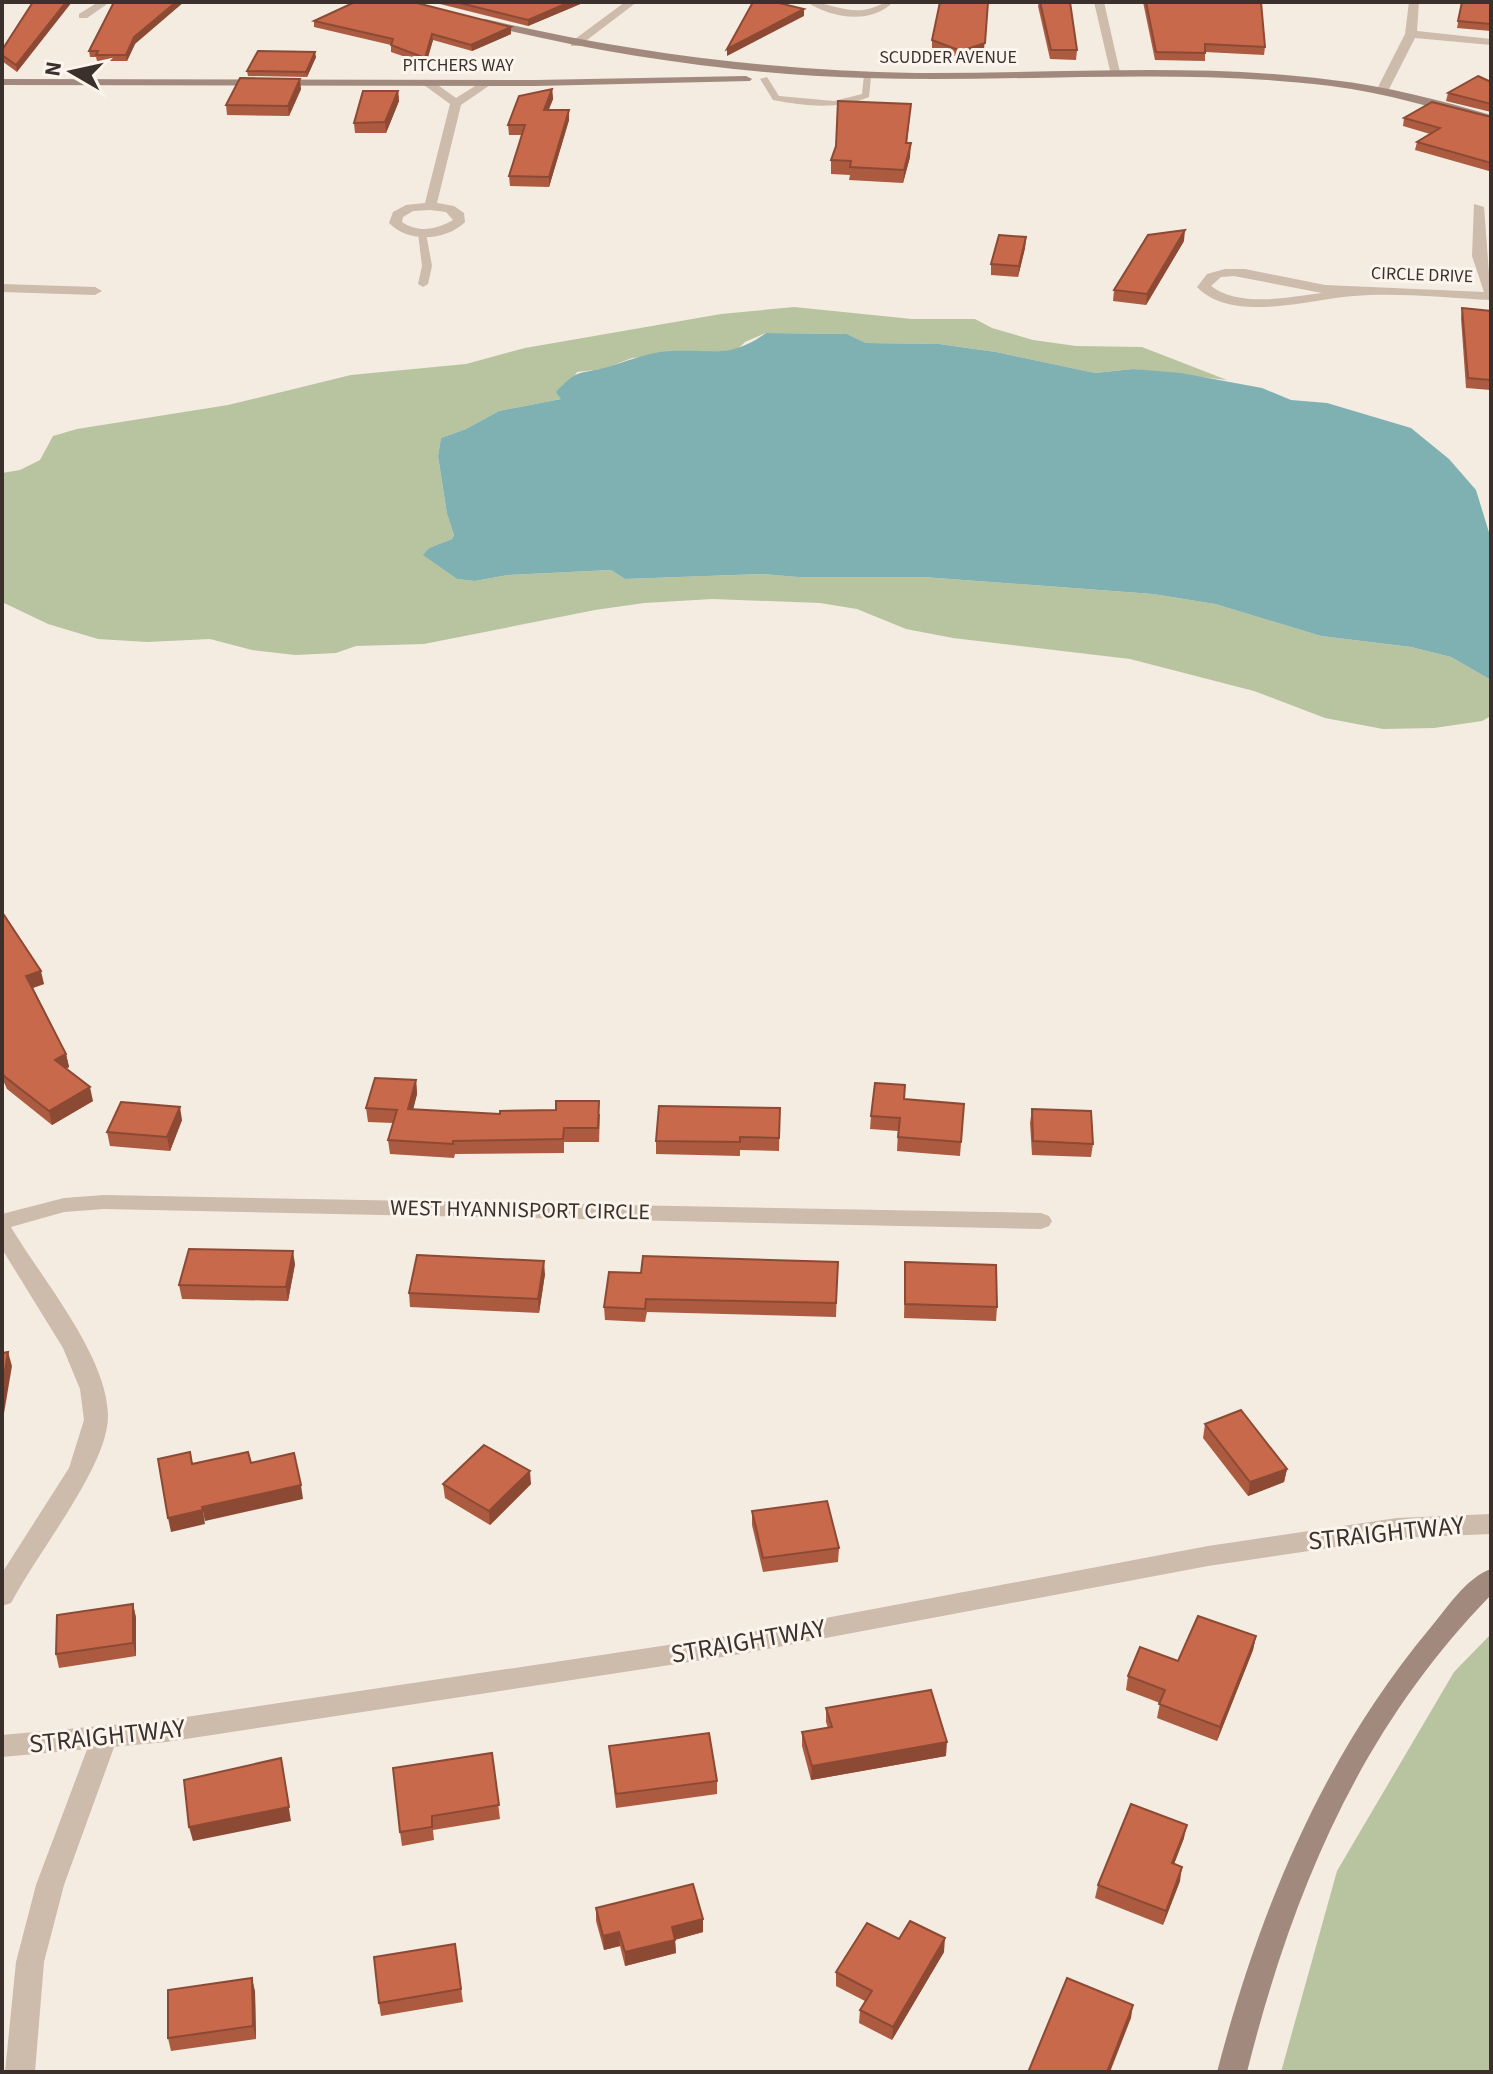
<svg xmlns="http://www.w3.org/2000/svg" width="1493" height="2074" font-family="'Source Sans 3',sans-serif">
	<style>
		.green { fill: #b8c4a0 }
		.water { fill: #7fb0b2 }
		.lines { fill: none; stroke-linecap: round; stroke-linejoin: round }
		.service { fill: #cdbbac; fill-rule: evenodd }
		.minor { fill: #cdbbac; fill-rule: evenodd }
		.tertiary { fill: #cdbbac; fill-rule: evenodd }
		.secondary { fill: #a18a7d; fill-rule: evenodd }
		.wall { fill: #ac5a40 }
		.shaded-wall { fill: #8c4a34 }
		.building { fill: #c8694b; stroke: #8c4a34; stroke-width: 2 }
		.labels { text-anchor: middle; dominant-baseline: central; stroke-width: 6; stroke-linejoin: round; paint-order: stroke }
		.far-street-label { font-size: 18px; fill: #3b302b; stroke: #fbf5ee }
		.street-label { font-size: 22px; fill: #3b302b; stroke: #fbf5ee }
		.near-street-label { font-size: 26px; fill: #3b302b; stroke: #fbf5ee }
	</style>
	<rect width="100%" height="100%" fill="#f4ebe1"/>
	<!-- green -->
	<g class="green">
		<path d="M794,307L912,319H975L992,328L1033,340L1076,346L1142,347L1227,380L1133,369L1095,373L996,352L939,344L866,343L847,334L766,333L745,342L737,350L632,358L603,369L577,372L561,399L499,411L466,429L441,438L438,456L447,514L454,535L452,539L429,548L424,555L457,579L475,581L508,575L611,570L625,579L761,574L798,577H923L1153,594L1215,604L1321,636L1411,647L1451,657L1491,680V716L1482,721L1434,728L1383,729L1325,718L1254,691L1130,659L953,638L906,629L857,609L820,603L713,599L644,603L595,610L424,644L356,646L336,653L295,655L252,650L210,639L147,642L98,639L48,624L2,602V473L20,470L40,460L53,436L77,429L228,405L351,375L466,364L525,348L721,314Z"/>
		<path d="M1491,1634V2072H1281L1337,1871L1454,1672Z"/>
	</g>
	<!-- water -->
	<path class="water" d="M766,333L847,334L866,343L939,344L996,352L1095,373L1133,369L1181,373L1262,388L1291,400L1327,403L1411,428L1449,459L1476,490L1491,539V680L1451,657L1411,647L1321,636L1215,604L1153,594L923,577H798L761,574L625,579L611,570L508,575L475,581L457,579L423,555L429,548L452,539L454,535L447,514L438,456L441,438L466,429L499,411L561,399L556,392C578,369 576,375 604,368C626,362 647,352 671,351C713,349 729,359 766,333Z"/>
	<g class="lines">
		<!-- service -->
		<g class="service">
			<path d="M864,75L871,77L869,97C838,110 805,106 773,100L760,79L767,77L779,96L834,101L862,94Z"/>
			<path d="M422,230L426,233L432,266L428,284L423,287L418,284L422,266L418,233Z"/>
		</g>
		<!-- minor -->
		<g class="minor">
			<path d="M98,2H110L87,18H79V14Z"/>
			<path d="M625,2H637L579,46H571V42Z"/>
			<path d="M807,2C826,2 844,12 863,10C875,9 881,2 893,2C871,25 831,18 807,2Z"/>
			<path d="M1094,2H1104L1121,77L1111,75Z"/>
			<path d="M1409,2H1419L1417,31L1491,39V45L1415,38L1388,91L1378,93L1376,91L1405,34Z"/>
			<path d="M424,81H432L456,98L483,81L493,83L461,105L437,203L454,206L464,213L465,222C446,241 408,243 389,223L393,212L406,205L425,203L450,104L424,85ZM430,210L446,212L453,220C436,230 418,233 402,222L403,217L413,211Z"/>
			<path d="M1474,204L1484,207L1491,300C1450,298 1394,292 1354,296C1310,299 1232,324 1197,287L1207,274L1225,269H1245L1325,285L1484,292L1472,256ZM1234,276L1322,293C1289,297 1240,308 1211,286L1221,277Z"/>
			<path d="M2,284L95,287L102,291L95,295L2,292Z"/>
			<path d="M104,1195L1041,1213L1049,1216L1052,1221L1049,1226L1041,1229L104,1209L64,1212L11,1227C41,1278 107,1355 108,1415C108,1435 99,1455 90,1473C67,1518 35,1559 11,1603L2,1606V1573L69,1468L84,1420L80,1389L63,1348L2,1249V1214L64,1198Z"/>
			<path d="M104,1728L113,1731L117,1739L64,1885L44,1962L35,2072H5L16,1962L36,1885L91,1739L95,1731Z"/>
		</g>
		<!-- tertiary -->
		<path class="tertiary" d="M1491,1514V1534L1397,1538L1208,1566L735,1655L166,1742L2,1757V1735L166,1720L735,1635L1208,1546L1397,1518Z"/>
		<!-- secondary -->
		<g class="secondary">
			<path d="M485,19C627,52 770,71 916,73C1055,74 1194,62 1332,80C1386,86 1439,100 1491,115V123C1438,109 1386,93 1331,86C1177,67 1020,83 865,78C735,74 607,55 481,24V20Z"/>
			<path d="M746,76L752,79L750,81L536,86L2,85V79L536,80Z"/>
			<path d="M1491,1569V1595C1360,1729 1292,1893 1247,2072H1217C1259,1911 1323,1756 1431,1627C1446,1609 1467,1577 1491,1569Z"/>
		</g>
	</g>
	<!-- wall -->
	<g class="wall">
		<path d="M33,2L17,72L2,61V50Z"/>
		<path d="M432,2H585L528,26Z"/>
		<path d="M1039,2H1070L1077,50L1076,60L1050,59L1038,6Z"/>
		<path d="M1143,2H1261L1265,47L1264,55L1205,52V61L1155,60Z"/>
		<path d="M1462,2H1491V31L1457,28Z"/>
		<path d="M314,21L511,27V34L472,51L433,40L426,64L391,52V45L314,27Z"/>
		<path d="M932,40L984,50L960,58L932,48Z"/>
		<path d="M135,44L127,61H97L96,57H90L89,51Z"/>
		<path d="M316,57L307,77L248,76L247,71Z"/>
		<path d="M1491,82V112L1446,101L1448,93Z"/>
		<path d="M301,89L289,116L227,115L226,105Z"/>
		<path d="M552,89L553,99L548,110H569V120L549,187L510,186L509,176L522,135H509L508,125Z"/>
		<path d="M398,91L399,101L386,133H355L354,123Z"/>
		<path d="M1432,102L1491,163L1489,171L1415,150L1417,142L1430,134L1403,126L1404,118Z"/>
		<path d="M911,104L907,143L910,157L903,183L849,180L850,175L831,174V160Z"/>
		<path d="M1026,237L1025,248L1018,277L991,275V264Z"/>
		<path d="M1184,241L1146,305L1113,301L1114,290Z"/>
		<path d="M1462,308L1491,311V390L1466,388L1461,318Z"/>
		<path d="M2,912L44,984L33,988L66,1054L69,1067L66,1069L93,1101L52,1125L7,1089L2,1078Z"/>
		<path d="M416,1080L417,1094L413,1109L500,1114H600L599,1142H564V1153L455,1154L454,1158L390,1154L388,1140L393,1123L368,1122L366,1108Z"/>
		<path d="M904,1099L964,1104L960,1156L897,1151L898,1131L870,1129L871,1116Z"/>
		<path d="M780,1108L779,1151L740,1150V1156L656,1154V1141Z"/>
		<path d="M1032,1109L1093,1144L1091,1157L1032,1155L1030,1123Z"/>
		<path d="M182,1120L170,1151L110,1146L107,1132Z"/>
		<path d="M838,1262L836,1317L647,1312L645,1322L605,1320L604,1307L641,1273Z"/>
		<path d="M905,1262L997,1307L996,1321L904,1318Z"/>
		<path d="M295,1264L288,1301L182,1299L179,1285Z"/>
		<path d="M545,1274L539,1313L410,1307L409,1293Z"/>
		<path d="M1205,1424L1287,1469L1284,1482L1248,1496L1203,1438Z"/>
		<path d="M443,1484H531L490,1525L445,1498Z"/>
		<path d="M752,1511L839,1548L838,1562L763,1572L752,1525Z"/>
		<path d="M133,1604L136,1618V1656L59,1668L56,1654Z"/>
		<path d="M1256,1636L1253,1650L1217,1741L1157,1718L1160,1703L1126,1690L1128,1676Z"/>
		<path d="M826,1708L946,1756L811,1780L802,1746V1732L828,1728L826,1722Z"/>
		<path d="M609,1746L717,1781V1794L616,1808Z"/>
		<path d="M492,1753L500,1819L433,1830L434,1840L402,1846L400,1832Z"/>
		<path d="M1184,1838L1174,1864L1180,1881L1163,1925L1095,1898L1098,1885Z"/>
		<path d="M596,1908L703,1919V1932L675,1940L676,1953L625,1966L620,1946L604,1950L596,1921Z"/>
		<path d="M899,1939L944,1952L892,2040L859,2023L860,2010L865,2001L836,1986V1972Z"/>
		<path d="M455,1944L463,2002L381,2016L379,2003Z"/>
		<path d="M252,1978L255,1992L256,2039L171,2051L168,2038Z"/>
	</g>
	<!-- shaded-wall -->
	<g class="shaded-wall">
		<path d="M66,2H72L17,72L16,65Z"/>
		<path d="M176,2H184L135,44L127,61L126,55L134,37Z"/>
		<path d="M570,2H585L528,26V20Z"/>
		<path d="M988,2L984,50L960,58L961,51Z"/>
		<path d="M804,9V16L727,56V49Z"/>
		<path d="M511,27V34L472,51L471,45Z"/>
		<path d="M432,34L433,40L426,64L425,58Z"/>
		<path d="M315,52L316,57L307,77L306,72Z"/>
		<path d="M300,79L301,89L289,116L288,106Z"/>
		<path d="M552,89L553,99L545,120L544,110Z"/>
		<path d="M398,91L399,101L386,133L385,122Z"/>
		<path d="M569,110V120L549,187V177Z"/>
		<path d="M911,143L910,157L903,183L904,170Z"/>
		<path d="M1185,230L1184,241L1146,305L1147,294Z"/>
		<path d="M1026,237L1025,248L1018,277L1019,266Z"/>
		<path d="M41,971L44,984L29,989L26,976Z"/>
		<path d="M66,1054L69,1067L58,1074L55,1060Z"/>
		<path d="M416,1080L417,1094L410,1122L408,1109Z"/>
		<path d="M90,1087L93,1101L52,1125L49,1111Z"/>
		<path d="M180,1107L182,1120L170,1151L167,1137Z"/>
		<path d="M293,1251L295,1264L288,1301L286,1287Z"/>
		<path d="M544,1261L545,1274L539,1313L538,1299Z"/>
		<path d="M8,1352L12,1366L2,1425V1389Z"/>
		<path d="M1287,1469L1284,1482L1248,1496L1250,1482Z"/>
		<path d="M530,1471L531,1484L490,1525L489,1511Z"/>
		<path d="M301,1485L303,1499L205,1521L202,1507Z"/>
		<path d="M203,1510L205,1524L171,1532L168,1518Z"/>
		<path d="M133,1604L136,1618V1656L133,1643Z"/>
		<path d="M1256,1636L1253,1650L1217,1741L1220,1727Z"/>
		<path d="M947,1742L946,1756L811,1780L812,1766Z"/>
		<path d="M281,1758L291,1821L193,1841L189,1827Z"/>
		<path d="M1187,1825L1184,1838L1169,1877L1172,1863Z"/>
		<path d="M1182,1867L1180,1881L1163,1925L1166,1911Z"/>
		<path d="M703,1919V1932L673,1940L672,1927Z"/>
		<path d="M619,1932L620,1946L604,1950L603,1936Z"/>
		<path d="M945,1938L944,1952L892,2040L893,2027Z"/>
		<path d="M675,1940L676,1953L625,1966V1952Z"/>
		<path d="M252,1978L255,1992L256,2039L253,2026Z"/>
		<path d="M1133,2005L1131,2018L1110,2072H1107Z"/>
	</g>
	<!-- building -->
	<g class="building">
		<path d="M33,2H66L16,65L2,55V50Z"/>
		<path d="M114,2H176L134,37L126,55H96L98,51H89Z"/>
		<path d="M355,2H413L511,27L471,45L432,34L425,58L391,45L393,39L314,21Z"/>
		<path d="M456,2H570L528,20Z"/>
		<path d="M753,2H775L804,9L727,49Z"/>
		<path d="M940,2H988L985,43L961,51L932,40Z"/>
		<path d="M1040,2H1070L1077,50H1051Z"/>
		<path d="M1146,2H1261L1265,47L1205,44V53L1156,52Z"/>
		<path d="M1462,2H1491V24L1458,21Z"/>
		<path d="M258,51L315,52L306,72L247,71Z"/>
		<path d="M1478,76L1491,82V104L1448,93Z"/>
		<path d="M240,78L300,79L288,106L226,105Z"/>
		<path d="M552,89L544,110H569L549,177L509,176L525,125H508L519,96Z"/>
		<path d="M363,91H398L385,122L354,123Z"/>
		<path d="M838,101L911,104L906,143H911L904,170L850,167L851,161L831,160L836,146Z"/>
		<path d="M1432,102L1491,117V163L1417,142L1440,128L1404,118Z"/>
		<path d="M1185,230L1147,294L1114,290L1148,235Z"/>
		<path d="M999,235L1026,237L1019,266L991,264Z"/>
		<path d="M1462,308L1491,311V380L1468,378Z"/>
		<path d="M2,912L41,971L26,976L66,1054L55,1060L90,1087L49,1111L4,1076L2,1072Z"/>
		<path d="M375,1078L416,1080L408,1109L500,1114V1111L556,1110V1101H599L598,1128H564L563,1139L453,1141V1144L388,1140L397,1110L366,1108Z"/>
		<path d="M875,1083L905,1085L904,1099L964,1104L961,1142L898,1137L900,1118L871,1116Z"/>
		<path d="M121,1102L180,1107L167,1137L107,1132Z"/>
		<path d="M659,1106L780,1108L779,1138L740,1137V1142L656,1141Z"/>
		<path d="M1032,1109L1091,1111L1093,1144L1033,1141Z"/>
		<path d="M189,1249L293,1251L286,1287L179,1285Z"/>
		<path d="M417,1255L544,1261L538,1299L409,1293Z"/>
		<path d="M643,1256L838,1262L836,1303L646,1299L645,1309L604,1307L609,1272L641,1273Z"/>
		<path d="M905,1262L996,1265L997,1307L905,1304Z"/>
		<path d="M8,1352L2,1389V1353Z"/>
		<path d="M1241,1410L1287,1469L1250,1482L1205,1424Z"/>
		<path d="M484,1445L530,1471L489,1511L443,1484Z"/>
		<path d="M190,1452L192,1464L248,1452L251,1463L294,1453L301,1485L202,1507L203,1510L168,1518L158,1459Z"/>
		<path d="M827,1501L839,1548L763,1558L752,1511Z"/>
		<path d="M133,1604V1643L56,1654L57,1615Z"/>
		<path d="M1198,1616L1256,1636L1220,1727L1159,1704L1165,1690L1128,1676L1140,1647L1178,1661Z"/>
		<path d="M931,1690L947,1742L812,1766L802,1732L832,1727L826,1708Z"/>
		<path d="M709,1733L717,1781L616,1794L609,1746Z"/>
		<path d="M492,1753L499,1805L432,1816V1827L400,1832L393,1768Z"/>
		<path d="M281,1758L289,1807L189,1827L184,1780Z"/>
		<path d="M1131,1804L1187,1825L1172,1863L1182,1867L1166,1911L1098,1885Z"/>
		<path d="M693,1884L703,1919L672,1927L675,1940L625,1952L619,1932L603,1936L596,1908Z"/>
		<path d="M910,1921L945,1938L893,2027L860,2010L872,1991L836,1972L867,1923L899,1939Z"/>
		<path d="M455,1944L461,1989L379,2003L374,1957Z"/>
		<path d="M252,1978L253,2026L168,2038V1990Z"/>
		<path d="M1067,1978L1133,2005L1107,2072H1034L1029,2070Z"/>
	</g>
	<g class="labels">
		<!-- far-street labels -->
		<g class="far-street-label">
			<text x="948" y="57">SCUDDER AVENUE</text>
			<text x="458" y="65">PITCHERS WAY</text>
			<text transform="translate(1422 275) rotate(2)">CIRCLE DRIVE</text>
		</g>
		<!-- street labels -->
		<g class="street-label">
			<text transform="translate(520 1210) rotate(1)">WEST HYANNISPORT CIRCLE</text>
		</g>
		<!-- near-street labels -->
		<g class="near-street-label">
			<text transform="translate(1386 1533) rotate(-6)">STRAIGHTWAY</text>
			<text transform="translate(748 1641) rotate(-10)">STRAIGHTWAY</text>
			<text transform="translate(107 1736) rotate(-6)">STRAIGHTWAY</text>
		</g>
	</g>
	<!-- border -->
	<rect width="1493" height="2074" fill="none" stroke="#3b302b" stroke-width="8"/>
	<!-- north arrow -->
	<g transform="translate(72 72) rotate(279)" stroke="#fbf5ee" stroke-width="6" paint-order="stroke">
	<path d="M0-6L14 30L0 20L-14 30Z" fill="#3b302b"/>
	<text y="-12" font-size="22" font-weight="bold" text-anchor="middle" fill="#3b302b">N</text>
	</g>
</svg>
